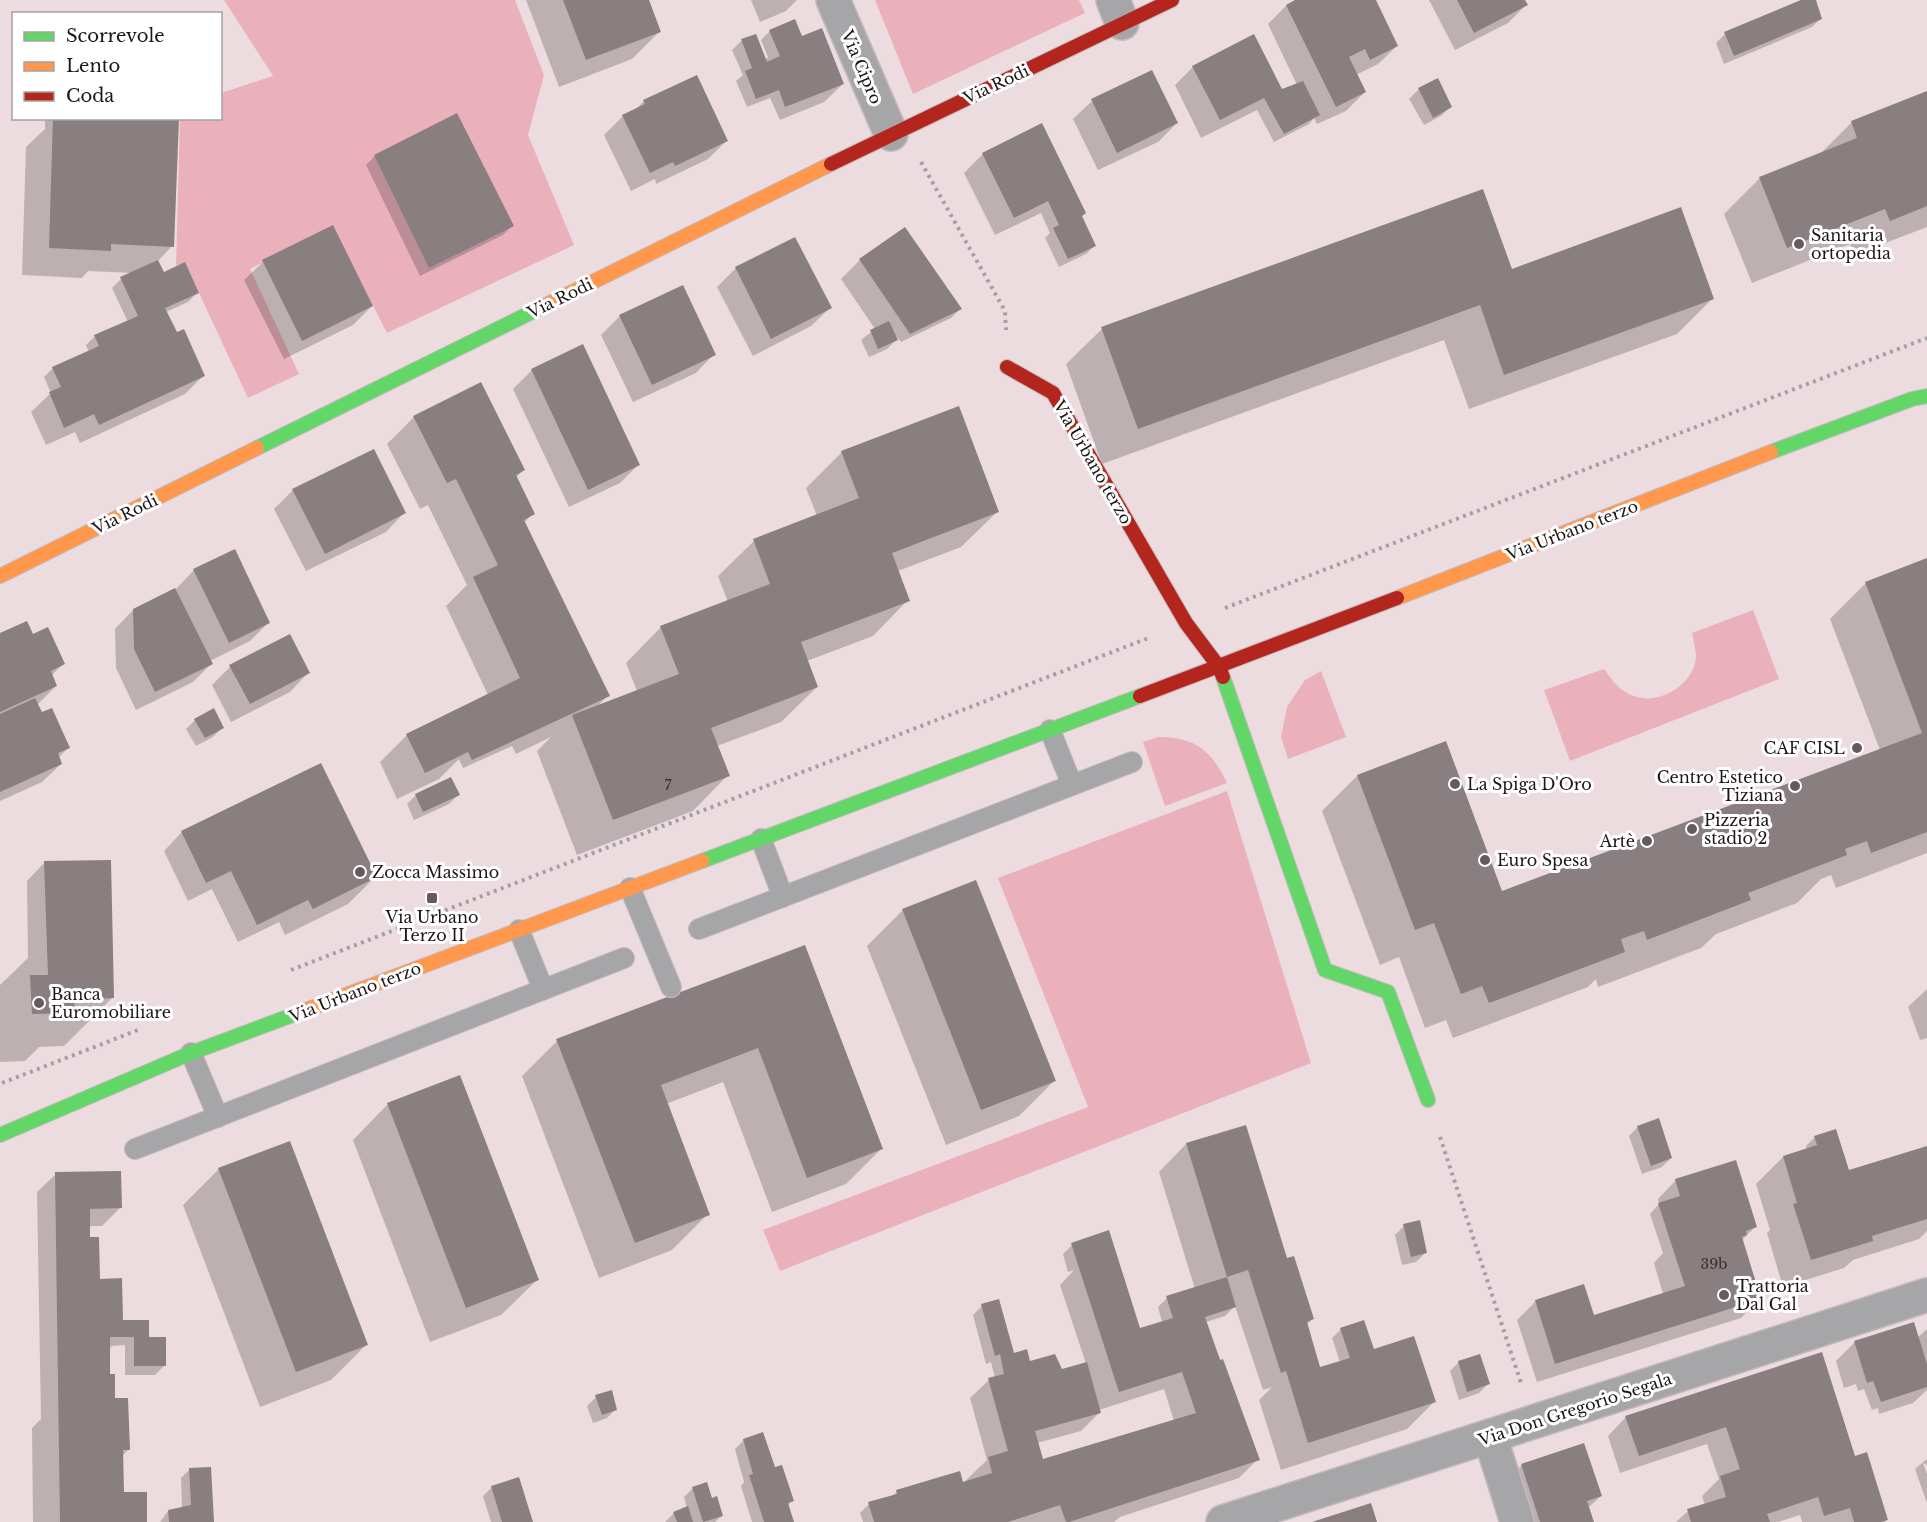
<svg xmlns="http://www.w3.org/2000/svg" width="1927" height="1522" font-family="'Libre Baskerville',serif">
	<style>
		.green { fill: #eab1bc }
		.shadow { fill: #0003; fill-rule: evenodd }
		.building { fill: #897e80 }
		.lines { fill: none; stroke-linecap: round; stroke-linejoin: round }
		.lane-casing { stroke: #c6babc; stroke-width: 22 }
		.street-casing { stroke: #c6babc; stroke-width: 36 }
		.fast-casing { stroke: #c6babc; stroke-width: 16 }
		.slow-casing { stroke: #c6babc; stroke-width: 16 }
		.jam-casing { stroke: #c6babc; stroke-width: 16 }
		.path { stroke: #a3a0a2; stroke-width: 4; stroke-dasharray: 3 4.5; stroke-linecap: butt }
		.lane { stroke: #a6a6a9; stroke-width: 20 }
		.street { stroke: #a6a6a9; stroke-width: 33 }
		.fast { stroke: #63d668; stroke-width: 14 }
		.slow { stroke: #ff974d; stroke-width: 14 }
		.jam { stroke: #b3261e; stroke-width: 14 }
		.poi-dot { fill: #665b5c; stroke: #fff; stroke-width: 2 }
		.labels { text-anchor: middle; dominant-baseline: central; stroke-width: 6; stroke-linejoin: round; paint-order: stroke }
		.number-label { font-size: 14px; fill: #392f30 }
		.street-label { font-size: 16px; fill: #1e1516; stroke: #fff }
		.poi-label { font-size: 16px; fill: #1e1516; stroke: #fff; text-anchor: start }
	</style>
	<rect width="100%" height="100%" fill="#eddcdf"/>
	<!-- green -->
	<g class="green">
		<path d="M224,0H515L544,75L528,135L574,245L387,333L332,226L250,269L299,374L248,398L185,263L176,266L180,119L220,118L221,93L273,76Z"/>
		<path d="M875,0H1079L1085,13L913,94Z"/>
		<path d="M1753,610L1779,679L1570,761L1544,690L1604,669C1613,681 1619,691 1634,696C1659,706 1695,684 1696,656C1696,649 1693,640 1692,633Z"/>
		<path d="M1321,671L1346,737L1288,759L1281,737L1287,707L1305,680Z"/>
		<path d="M1158,737C1195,737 1211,750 1227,783L1165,806L1143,742Z"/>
		<path d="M1227,791L1311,1063L780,1271L763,1230L1088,1107L998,878Z"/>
	</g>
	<!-- shadow -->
	<g class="shadow">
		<path d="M526,0H648L660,31L632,59L559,87Z"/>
		<path d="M751,0H797L786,11L760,22Z"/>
		<path d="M1299,0H1374L1397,46L1378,64L1356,75L1365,92L1346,111L1317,124L1314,118L1309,124L1274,142L1257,110L1201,138L1175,85L1193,67L1274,95L1297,85L1268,24L1286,6Z"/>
		<path d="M1429,0H1524L1526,5L1508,23L1455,50Z"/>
		<path d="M1805,0H1814L1821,18L1812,27L1724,64L1716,43L1725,34Z"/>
		<path d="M770,31L801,38L843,84L824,102L780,120L770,98L747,107L736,81L743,75L732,50L741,41L755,35L765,60L768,57L761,40Z"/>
		<path d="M1437,80L1450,107L1441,116L1424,125L1409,99L1418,90Z"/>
		<path d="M1927,92V227L1854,255L1850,244L1752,283L1724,214L1759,179L1819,155L1851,123Z"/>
		<path d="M644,101L726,141L708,159L656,184L655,179L631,191L604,135L623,116L633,112Z"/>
		<path d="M1092,101L1177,123L1158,142L1098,170L1073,119Z"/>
		<path d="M457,115L512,226L503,235L420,276L366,165L375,156Z"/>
		<path d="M45,118H178L172,246L157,262L163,274L197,293L188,302L166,312L176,334L203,376L185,394L80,443L75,432L46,445L31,412L51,393L44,377L53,368L89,352L86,345L95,336L128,322L112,288L121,279L133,273L88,271L82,278L22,275L26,147L45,129Z"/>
		<path d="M983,154L1081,217L1095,245L1086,254L1059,267L1045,238L1050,233L1041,213L995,235L964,173Z"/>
		<path d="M1482,191L1511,271L1713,298L1677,334L1469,409L1444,340L1102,464L1066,364L1102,329Z"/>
		<path d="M332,227L372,306L353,325L284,359L244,280L263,262Z"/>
		<path d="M905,229L960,309L951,318L901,342L894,333L896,340L887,349L869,357L861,340L875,329L841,279L860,260Z"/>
		<path d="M794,239L830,308L811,326L753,356L717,287L736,268Z"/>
		<path d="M620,316L714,354L696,373L633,402L601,335Z"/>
		<path d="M532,370L638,465L620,483L569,507L513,389Z"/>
		<path d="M414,417L523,470L516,478L533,513L524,523L608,695L597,707L637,691L626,663L661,627L728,602L718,576L754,541L817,516L806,488L842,452L997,512L961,547L898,571L908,600L873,636L807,661L817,687L781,722L717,746L728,775L693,811L577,855L537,751L551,737L516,754L512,746L463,768L459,759L439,779L397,799L380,762L407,735L488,695L446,606L467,585L428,505L420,509L387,444Z"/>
		<path d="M293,490L404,513L386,532L306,571L274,509Z"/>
		<path d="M1927,560V853L1836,888L1831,875L1821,879L1797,903L1716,934L1701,948L1598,987L1596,979L1588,987L1453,1038L1446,1020L1425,1028L1399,957L1380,965L1322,811L1357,776L1445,742L1501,893L1880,750L1830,619L1866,583Z"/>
		<path d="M194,570L269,622L250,641L210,661L211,664L193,682L136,710L116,668L115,629L133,610L176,589Z"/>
		<path d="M0,635L32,636L63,664L51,676L56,686L37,705L41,714L68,748L58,758L61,764L42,782L0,801Z"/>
		<path d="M230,667L308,673L290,692L231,722L212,685Z"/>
		<path d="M195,720L222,728L213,737L196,746L186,729Z"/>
		<path d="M416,795H458L449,804L414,820L407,804Z"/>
		<path d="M182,832L375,877L348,904L285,935L279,922L238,942L212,889L188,901L164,851Z"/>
		<path d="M45,862L112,998L64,1046L39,1047L25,1061L0,1062V985L28,958L27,881Z"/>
		<path d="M903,910L1054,1081L1019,1116L946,1145L867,946Z"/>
		<path d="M804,947L881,1149L846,1184L772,1212L723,1082L666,1104L708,1214L672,1250L599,1278L522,1076L557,1041Z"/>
		<path d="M1927,989V1038L1920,1040L1908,1007Z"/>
		<path d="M388,1104L537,1280L501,1315L430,1342L353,1140Z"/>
		<path d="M1245,1127L1285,1258L1312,1319L1306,1325L1319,1369L1340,1362L1332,1338L1341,1329L1372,1349L1434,1402L1407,1429L1281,1470L1259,1400L1272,1387L1263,1390L1235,1306L1225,1316L1206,1322L1258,1459L1239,1478L1120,1517L1114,1522H863L860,1513L869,1504L891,1497L897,1492L962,1484L987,1460L970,1398L989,1380L995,1378L991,1362L986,1364L973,1315L982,1306L1013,1355L1029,1362L1062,1371L1086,1364L1060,1285L1074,1270L1068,1272L1063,1254L1072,1245L1139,1330L1162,1322L1158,1307L1167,1298L1195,1289L1159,1172L1186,1144ZM1164,1389L1174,1421L1042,1460L1037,1443L1081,1431L1100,1412L1099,1410Z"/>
		<path d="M1638,1127L1671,1158L1662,1167L1642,1174L1629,1136Z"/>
		<path d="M1815,1137L1844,1174L1927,1148V1231L1919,1239L1853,1260L1844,1268L1783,1287L1767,1233L1770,1230L1756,1184L1783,1157L1807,1150L1806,1146Z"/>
		<path d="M219,1169L366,1345L331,1380L260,1407L183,1205Z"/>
		<path d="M56,1174L120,1208L102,1226H88V1239L99,1280L121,1324L147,1339L164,1366L155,1375H125V1345L112,1346L108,1350V1376L128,1450L122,1456V1493L146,1522H33L32,1428L41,1419L37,1192Z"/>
		<path d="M1676,1180L1755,1227L1741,1241L1760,1299L1741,1318L1537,1382L1517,1320L1536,1301L1593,1316L1663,1294L1654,1263L1663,1253L1650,1214L1659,1204L1658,1199Z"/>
		<path d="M1404,1226L1425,1253L1416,1262L1402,1265L1395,1235Z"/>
		<path d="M1927,1329V1390L1913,1403L1879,1414L1878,1408L1872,1410L1864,1389L1858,1391L1856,1384L1844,1388L1836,1361L1855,1342L1917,1338Z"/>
		<path d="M1821,1354L1854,1457L1887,1519L1884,1522H1802L1800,1515L1778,1522H1676L1688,1511L1705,1505L1702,1496L1719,1479L1707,1444L1620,1473L1608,1436L1626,1417Z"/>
		<path d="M1459,1362L1488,1384L1479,1393L1459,1400L1450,1371Z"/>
		<path d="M596,1397L616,1409L607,1418L593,1423L587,1406Z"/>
		<path d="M744,1440L774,1469L792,1501L787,1506L792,1522H752L741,1486L744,1482L735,1449Z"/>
		<path d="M1927,1459V1465L1923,1463L1927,1474V1503L1915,1469Z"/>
		<path d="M1522,1465L1601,1496L1588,1508L1592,1522H1515L1503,1484Z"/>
		<path d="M190,1469L212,1522H160L168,1511L182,1508L181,1478Z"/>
		<path d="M492,1487L532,1522H491L483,1496Z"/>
		<path d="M693,1488L711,1500L722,1515L715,1522H665L674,1513L687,1508L684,1497Z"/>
	</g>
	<!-- building -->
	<g class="building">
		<path d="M563,0H649L661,32L586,60Z"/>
		<path d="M1295,0H1376L1398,46L1370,60L1365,49L1349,57L1366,92L1336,107L1286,5Z"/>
		<path d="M1457,0H1525L1528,5L1474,33Z"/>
		<path d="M1801,0H1816L1822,19L1734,56L1724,32Z"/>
		<path d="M795,19L802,36L822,28L844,84L785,107L779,90L756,99L745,71L752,68L741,39L756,34L767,62L780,56L769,30Z"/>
		<path d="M1254,34L1282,89L1303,81L1320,115L1284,134L1264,98L1220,120L1192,66Z"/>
		<path d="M1152,70L1178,123L1117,153L1091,99Z"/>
		<path d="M697,75L728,141L675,166L673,162L650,173L622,115L645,104L643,100Z"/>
		<path d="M1438,78L1452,107L1433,118L1418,88Z"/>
		<path d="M1927,91V206L1890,221L1885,209L1787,248L1759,177L1857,138L1851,121Z"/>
		<path d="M457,113L514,226L429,268L374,155Z"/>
		<path d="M53,118H179L174,247L111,244V251L49,248Z"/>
		<path d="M1042,123L1086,213L1082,216L1096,246L1068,259L1053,228L1059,225L1048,201L1014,218L982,153Z"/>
		<path d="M1483,189L1512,269L1681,207L1714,299L1504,375L1480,305L1138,429L1101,327Z"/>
		<path d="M333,225L373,306L302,341L262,260Z"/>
		<path d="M905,227L962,309L910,334L859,259Z"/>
		<path d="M795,237L832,308L771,339L735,267Z"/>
		<path d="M158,260L164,272L185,262L199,293L165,308L177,332L184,329L205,376L99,425L94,414L64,428L49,392L61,387L52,367L99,346L94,335L138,316L120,277Z"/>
		<path d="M683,285L716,355L652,385L619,315Z"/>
		<path d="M889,321L898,340L878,349L870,330Z"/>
		<path d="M583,344L640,465L588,490L531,369Z"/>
		<path d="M481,382L525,470L516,475L535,514L524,520L610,696L472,760L468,752L425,773L406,734L520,678L473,577L498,565L456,479L447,483L413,416Z"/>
		<path d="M959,406L999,512L892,553L910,601L801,642L818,687L711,728L730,776L613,820L572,715L679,674L660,626L770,584L753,539L859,498L841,451Z"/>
		<path d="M374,449L406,513L325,554L292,489Z"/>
		<path d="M235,549L270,623L229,643L193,569Z"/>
		<path d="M1927,558V832L1871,853L1867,841L1845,849L1847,855L1748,893L1751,900L1647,940L1644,931L1621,939L1625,952L1489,1003L1482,986L1461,994L1434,923L1415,930L1357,775L1446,741L1502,891L1816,773L1922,733L1865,582Z"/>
		<path d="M175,588L213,664L155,692L134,649L133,609Z"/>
		<path d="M27,621L33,634L48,627L65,664L51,671L57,686L0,712V633Z"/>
		<path d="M290,634L310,673L250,704L229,665Z"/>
		<path d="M35,698L42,712L52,708L70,748L58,753L62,764L0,792V714Z"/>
		<path d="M214,708L224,728L205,738L194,719Z"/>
		<path d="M321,763L377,877L313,909L308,900L257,925L231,871L206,883L181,831Z"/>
		<path d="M451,777L460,795L423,812L415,794Z"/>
		<path d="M111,860L114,998L74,1000L75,1013L32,1014L30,975H48L44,861Z"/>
		<path d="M976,880L1056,1081L981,1110L902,909Z"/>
		<path d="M805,945L883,1149L807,1178L758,1048L661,1085L710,1215L635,1243L556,1039Z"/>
		<path d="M460,1075L539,1280L466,1308L387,1103Z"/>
		<path d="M1659,1118L1672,1158L1651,1166L1637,1126Z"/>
		<path d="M1246,1125L1287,1258L1294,1256L1314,1319L1307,1322L1320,1367L1350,1358L1340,1328L1364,1320L1374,1349L1414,1336L1436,1402L1308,1443L1286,1371L1281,1373L1248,1270L1227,1277L1236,1307L1205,1317L1220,1360L1223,1359L1260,1460L1069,1522H1066L1060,1505L1008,1522H874L868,1502L897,1494L896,1490L960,1471L963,1482L992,1473L988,1457L1008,1451L988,1378L1004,1374L1000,1354L995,1356L981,1304L999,1299L1014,1353L1027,1349L1030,1361L1055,1354L1062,1369L1087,1362L1101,1413L1035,1431L1043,1459L1196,1413L1182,1372L1119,1392L1071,1243L1109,1230L1140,1328L1173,1318L1166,1296L1227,1277L1186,1143Z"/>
		<path d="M1836,1129L1849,1170L1927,1146V1219L1872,1236L1873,1241L1811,1260L1793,1204L1797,1203L1783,1156L1817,1145L1814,1136Z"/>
		<path d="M290,1141L368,1345L296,1372L218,1168Z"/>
		<path d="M1736,1160L1757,1227L1746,1231L1747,1235L1742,1237L1761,1299L1555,1364L1535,1300L1584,1284L1594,1315L1685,1286L1658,1203L1680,1196L1675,1179Z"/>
		<path d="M121,1171L122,1208L90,1209V1237H99L100,1279L122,1278L123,1320H149V1337H166V1366H134V1337H110V1374H115V1398H128L130,1450H123L124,1492H147V1522H60L55,1172Z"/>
		<path d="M1420,1220L1427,1253L1411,1257L1403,1224Z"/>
		<path d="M1914,1322L1927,1364V1387L1881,1402L1873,1381L1867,1383L1854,1341Z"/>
		<path d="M1822,1352L1855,1456L1867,1452L1888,1520L1881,1522H1854L1850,1508L1824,1516L1818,1497L1767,1514L1770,1522H1691L1687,1509L1726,1497L1720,1476L1740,1469L1726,1427L1639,1456L1625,1416Z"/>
		<path d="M1480,1354L1490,1384L1467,1392L1458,1361Z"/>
		<path d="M612,1390L617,1410L602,1415L595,1395Z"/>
		<path d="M763,1432L775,1467L782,1465L794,1501L788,1503L794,1522H764L749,1475L753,1474L743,1439Z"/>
		<path d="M1584,1443L1602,1496L1587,1501L1594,1522H1540L1521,1464Z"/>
		<path d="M211,1467L214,1522H169L168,1510L191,1505L189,1468Z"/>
		<path d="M519,1477L533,1522H502L491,1486Z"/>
		<path d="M707,1482L712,1498L717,1496L723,1516L703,1522L692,1487Z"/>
		<path d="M1371,1503L1377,1522H1312Z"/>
		<path d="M688,1506L693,1522H677L673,1512Z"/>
	</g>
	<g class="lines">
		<!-- lane casing -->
		<g class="lane-casing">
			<g id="lane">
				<path d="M1050,730L1072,785"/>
				<path d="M761,839L783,897"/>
				<path d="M630,888L671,987"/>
				<path d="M699,929L1132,762"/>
				<path d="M519,930L543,989"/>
				<path d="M191,1053L218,1117"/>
				<path d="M135,1149L624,958"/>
			</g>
		</g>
		<!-- street casing -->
		<g class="street-casing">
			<g id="street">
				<path d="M833,0L891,134"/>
				<path d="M1113,0L1122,23"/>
				<path d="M1490,1436L1517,1522"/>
				<path d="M1223,1522L1927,1295"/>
			</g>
		</g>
		<!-- fast casing -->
		<g class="fast-casing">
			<g id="fast">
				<path d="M257,448L540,308"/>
				<path d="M1771,452L1912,399L1927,396"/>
				<path d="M1223,677L1325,970L1388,992L1428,1100"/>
				<path d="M702,861L1140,696"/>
				<path d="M0,1135L191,1053L298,1013"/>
			</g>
		</g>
		<!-- slow casing -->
		<g class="slow-casing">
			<g id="slow">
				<path d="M540,308L831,164"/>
				<path d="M0,576L257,448"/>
				<path d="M1397,598L1771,452"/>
				<path d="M298,1013L702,861"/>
			</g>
		</g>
		<!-- jam casing -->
		<g class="jam-casing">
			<g id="jam">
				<path d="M831,164L1172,0"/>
				<path d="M1007,367L1053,393L1186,623L1219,667L1223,677"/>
				<path d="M1140,696L1397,598"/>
			</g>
		</g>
		<!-- path -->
		<g class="path">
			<path d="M921,162L1005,311L1006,330"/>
			<path d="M1225,608L1927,338"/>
			<path d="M291,970L1151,637"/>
			<path d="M2,1083L138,1030"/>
			<path d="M1440,1137L1522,1386"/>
		</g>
		<!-- lane -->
		<use href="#lane" class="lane"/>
		<!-- street -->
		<use href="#street" class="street"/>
		<!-- fast -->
		<use href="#fast" class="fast"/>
		<!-- slow -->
		<use href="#slow" class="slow"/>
		<!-- jam -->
		<use href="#jam" class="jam"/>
	</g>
	<!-- markers -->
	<g class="poi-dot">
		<circle cx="1799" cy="244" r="6"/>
		<circle cx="1857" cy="748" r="6"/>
		<circle cx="1455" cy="784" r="6"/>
		<circle cx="1795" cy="786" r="6"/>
		<circle cx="1692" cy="829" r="6"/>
		<circle cx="1647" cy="841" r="6"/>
		<circle cx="1485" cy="860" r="6"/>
		<circle cx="360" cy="872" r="6"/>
		<rect x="426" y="892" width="12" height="12" rx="3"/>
		<circle cx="39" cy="1003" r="6"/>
		<circle cx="1724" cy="1295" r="6"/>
	</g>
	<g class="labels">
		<!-- number labels -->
		<g class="number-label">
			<text x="668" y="785">7</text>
			<text x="1714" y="1264">39b</text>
		</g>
		<!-- street labels -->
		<g class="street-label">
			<text transform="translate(862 67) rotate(67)">Via Cipro</text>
			<text transform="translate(996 84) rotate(-25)">Via Rodi</text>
			<text transform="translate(560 298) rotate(-26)">Via Rodi</text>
			<text transform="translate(1093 462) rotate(60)">Via Urbano terzo</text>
			<text transform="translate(125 514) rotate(-26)">Via Rodi</text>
			<text transform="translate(1572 530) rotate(-21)">Via Urbano terzo</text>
			<text transform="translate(355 992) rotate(-21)">Via Urbano terzo</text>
			<text transform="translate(1575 1409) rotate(-18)">Via Don Gregorio Segala</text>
		</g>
		<!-- poi labels -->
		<g class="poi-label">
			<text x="1811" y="235">Sanitaria<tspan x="1811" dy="18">ortopedia</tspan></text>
			<text x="1845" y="748" text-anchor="end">CAF CISL</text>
			<text x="1783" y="777" text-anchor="end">Centro Estetico<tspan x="1783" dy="18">Tiziana</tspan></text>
			<text x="1467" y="784">La Spiga D'Oro</text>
			<text x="1704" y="820">Pizzeria<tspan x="1704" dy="18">stadio 2</tspan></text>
			<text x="1635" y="841" text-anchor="end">Artè</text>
			<text x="1497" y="860">Euro Spesa</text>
			<text x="372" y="872">Zocca Massimo</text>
			<text x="432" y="917" text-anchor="middle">Via Urbano<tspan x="432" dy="18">Terzo II</tspan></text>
			<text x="51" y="994">Banca<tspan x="51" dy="18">Euromobiliare</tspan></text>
			<text x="1736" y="1286">Trattoria<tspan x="1736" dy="18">Dal Gal</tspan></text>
		</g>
	</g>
	<!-- legend -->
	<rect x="12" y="12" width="210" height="108" fill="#ffffff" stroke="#a5a1a2" stroke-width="1.5"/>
	<rect x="24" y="32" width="30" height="9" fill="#63d668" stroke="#a5a1a2" stroke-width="1.5"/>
	<text x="66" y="42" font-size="18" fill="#1e1516">Scorrevole</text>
	<rect x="24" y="62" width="30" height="9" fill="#ff974d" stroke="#a5a1a2" stroke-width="1.5"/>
	<text x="66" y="72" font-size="18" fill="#1e1516">Lento</text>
	<rect x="24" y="92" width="30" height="9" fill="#b3261e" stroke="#a5a1a2" stroke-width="1.5"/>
	<text x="66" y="102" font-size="18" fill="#1e1516">Coda</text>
</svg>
